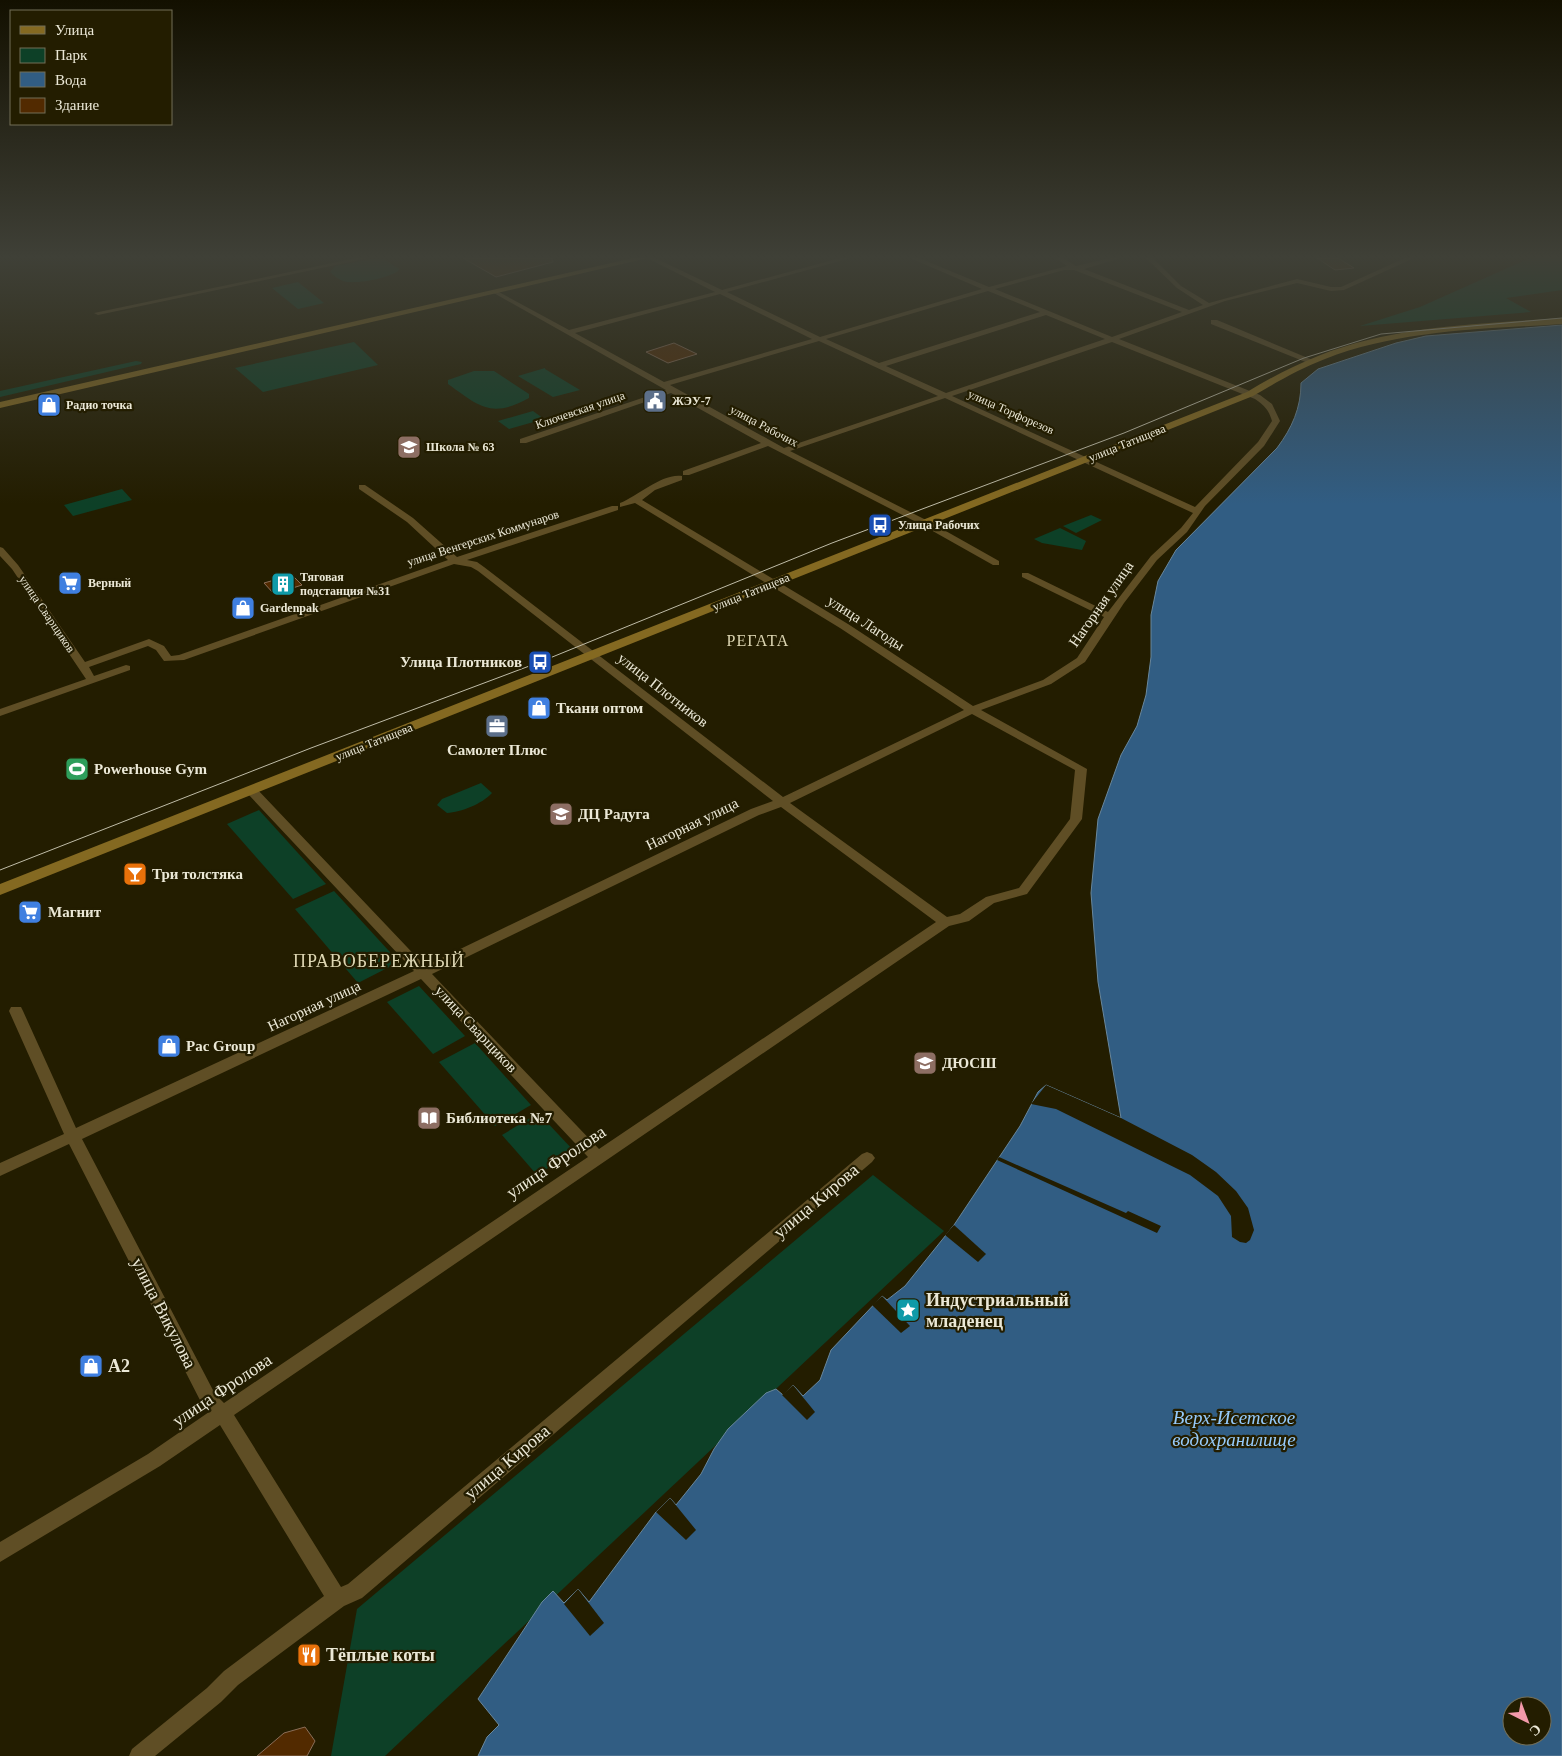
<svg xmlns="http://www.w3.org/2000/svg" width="1562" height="1756" font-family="Georgia,serif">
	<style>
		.green { fill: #0d4027 }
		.water { fill: #315d83; stroke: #69879c; fill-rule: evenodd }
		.pier { fill: #231d00 }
		.building { fill: #522a00; stroke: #8a6e58 }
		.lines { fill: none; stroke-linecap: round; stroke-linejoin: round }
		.street { fill: #5f4e25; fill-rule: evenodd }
		.secondary { fill: #846921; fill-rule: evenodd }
		.tram { stroke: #bfbca7; stroke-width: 1 }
		.labels { text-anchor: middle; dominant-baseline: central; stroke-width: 4.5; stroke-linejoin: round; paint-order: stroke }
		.far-poi-label { font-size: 12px; font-weight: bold; fill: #ebe8d6; stroke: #231d00; text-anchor: start }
		.far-street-label { font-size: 12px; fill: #ebe8d6; stroke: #231d00 }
		.street-label { font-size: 15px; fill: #ebe8d6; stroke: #231d00 }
		.poi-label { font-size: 15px; font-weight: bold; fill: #ebe8d6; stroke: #231d00; text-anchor: start }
		.neighbourhood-label { font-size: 16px; letter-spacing: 1px; fill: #ded7b3; stroke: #231d00 }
		.quarter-label { font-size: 18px; letter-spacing: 1px; fill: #ded7b3; stroke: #231d00 }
		.near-street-label { font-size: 18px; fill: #ebe8d6; stroke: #231d00 }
		.near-poi-label { font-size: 18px; font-weight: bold; fill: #ebe8d6; stroke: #231d00; text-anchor: start }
		.near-water-label { font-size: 19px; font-style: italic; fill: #96cbfb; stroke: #231d00 }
	</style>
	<rect width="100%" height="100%" fill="#231d00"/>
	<!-- green -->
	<g class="green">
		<path d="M1530,258H1562V290L1506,298L1531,312L1360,326L1420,307Z"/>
		<path d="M371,259H384L399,269L398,271C389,278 355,285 343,281C338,279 334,276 330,272L335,266Z"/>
		<path d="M298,282L324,303L298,309L272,288Z"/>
		<path d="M354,342L378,365L263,392L235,368Z"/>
		<path d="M136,361L142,362L141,364L0,397V391Z"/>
		<path d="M545,368V369L580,390L553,397L518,376Z"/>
		<path d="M474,371H494L529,394V398C491,419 479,406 448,384V380Z"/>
		<path d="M533,411L544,419L509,429L498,421Z"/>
		<path d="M122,489L132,500L73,516L64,505Z"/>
		<path d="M1091,515L1102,520L1076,533L1063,526Z"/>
		<path d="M1060,528L1086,541L1082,550L1042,543L1034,539Z"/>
		<path d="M481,783L492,793C482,804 461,812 447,813L437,805L442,799Z"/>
		<path d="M259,810L326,884L293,899L227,824Z"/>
		<path d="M334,891L399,962L358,983L295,909Z"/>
		<path d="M419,986L465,1036L433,1054L387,1002Z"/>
		<path d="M475,1043L531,1105L495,1126L439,1062Z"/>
		<path d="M542,1117L574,1151L537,1175L502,1135L530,1118Z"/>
		<path d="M873,1175L944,1231L385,1756H331L357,1609Z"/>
	</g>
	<!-- water -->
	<path class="water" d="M1562,325V1756H478L487,1737L499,1725L478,1699L542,1602L553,1591L564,1603L578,1589L589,1602L656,1512L670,1498L676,1505L701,1474L714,1449L728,1429L766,1393L776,1389L783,1395L793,1385L803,1396L820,1380L831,1350L882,1296L887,1300L905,1286L954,1225L1020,1126L1038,1092L1046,1085L1121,1118L1098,982L1091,893L1098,819L1121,755L1137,726L1146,695L1151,657V615L1158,581L1176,550L1277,448C1292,428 1301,408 1301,383L1318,369L1396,343L1426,336ZM1512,1706H1542V1736H1512Z"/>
	<!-- pier -->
	<g class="pier">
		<path d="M1046,1085L1121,1118L1192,1155L1216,1172L1236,1191L1248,1208L1254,1230L1250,1240L1246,1243L1240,1242L1232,1237L1231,1216L1218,1196L1190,1175L1056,1109L1031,1104Z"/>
		<path d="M999,1157L1126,1213L1128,1211L1161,1226L1157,1233L997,1160Z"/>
		<path d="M954,1225L986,1254L978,1262L945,1235Z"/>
		<path d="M882,1296L910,1326L901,1333L872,1305Z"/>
		<path d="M793,1385L815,1412L807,1420L782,1395Z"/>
		<path d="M670,1498L696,1530L686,1540L656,1512Z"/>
		<path d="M578,1589L604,1623L590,1636L564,1604Z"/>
	</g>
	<!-- building -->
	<g class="building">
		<path d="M463,258H552L553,262L496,277Z"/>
		<path d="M1317,258H1338L1354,268L1335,270Z"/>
		<path d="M674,343L697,354L668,363L646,352Z"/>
		<path d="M292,575L302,585L274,594L264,583Z"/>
		<path d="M305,1727L315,1741L307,1756H257L284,1733Z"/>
	</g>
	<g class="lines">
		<!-- street -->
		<g class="street">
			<path d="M356,258H369L98,315L94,313Z"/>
			<path d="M647,258H655L722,290L840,258H851L727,292L820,337L982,289L910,258H919L989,287L1067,266L1055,258H1063L1076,266L1110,258H1121L1084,269L1189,310L1203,305L1177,288L1146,258H1153L1181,286L1209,303L1297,279L1331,287H1341L1405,258H1414L1344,290L1331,291L1297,283L1225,301L1119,339L1260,395L1272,404L1280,421L1264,446L1205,506L1187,532L1157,560L1124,603L1085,662L1051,684L981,710L1087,769L1082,819L1027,894L994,903L969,921L949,926L234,1415L341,1587L348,1584L862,1154L867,1152L872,1154L875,1158L872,1162L362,1598L344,1606L238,1685L221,1702L155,1756H129L132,1749L207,1688L224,1671L324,1596L220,1425L160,1466L0,1562V1542L148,1454L209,1412L203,1406L69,1144L0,1176V1163L64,1134L9,1011L11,1007H21L23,1011L76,1128L414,971L248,794L246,791L248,788H256L425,966L751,809L773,801L478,571L471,567L454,564L184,660L164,661L156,650L148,646L89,667L94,676L126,665L130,666V670L0,716V709L86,679L12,569L0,556V547L3,548L18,565L85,662L149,639L164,646L171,656L179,655L448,560L407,522L359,489V485H365L413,518L457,557L612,506H618V510L467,560L477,562L484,567L783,797L964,710L840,628L635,503L620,507V503C638,496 662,473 682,476V480L655,490L642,500L848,624L973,706L1043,680L1077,658L1104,617L1022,577V573H1028L1108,612L1151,556L1181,528L1193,513L945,398L790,451L928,521L999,561V565H993L922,525L768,446L689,475H683V471L761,443L671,393L526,443H520V439L666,390L492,292L497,291L569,330L715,292ZM1064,270H1074L1182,312L1112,337L995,289ZM988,291L1040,312L879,363L826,339ZM720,294L812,339L664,382L575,333ZM1046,315L1105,339L946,393L886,366ZM819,341L938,396L784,448L670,385ZM1112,342L1255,399C1264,405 1269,410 1272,421L1258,442L1195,507L952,396ZM972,714L1075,770L1070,819L1019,888L986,897L960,914L947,917L790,803ZM781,807L936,922L599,1149L432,974L759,815ZM421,979L588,1157L224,1403L215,1394L82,1139Z"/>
			<path d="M1211,320H1217L1315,361L1308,363L1211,324Z"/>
		</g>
		<!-- secondary -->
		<g class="secondary">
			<path d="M633,258H648L0,408V402Z"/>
			<path d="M1562,318V324C1483,329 1399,330 1325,359C1299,369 1277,382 1253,396L0,895V884L1247,392C1270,378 1293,366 1318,356C1394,325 1481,324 1562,318Z"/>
		</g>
		<!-- tram -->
		<path class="tram" d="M0,870L311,748L540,662L832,543L1124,433L1304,358L1381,334L1562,318"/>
	</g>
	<!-- sky -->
	<linearGradient id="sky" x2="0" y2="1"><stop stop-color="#131000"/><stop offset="0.51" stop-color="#3f4037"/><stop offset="1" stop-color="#3f4037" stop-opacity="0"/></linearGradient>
	<rect width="1562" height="504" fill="url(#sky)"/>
	<!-- icons -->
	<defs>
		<g id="civic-square" transform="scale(1.25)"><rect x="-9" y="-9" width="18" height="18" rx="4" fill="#5c6f8a" stroke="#231d00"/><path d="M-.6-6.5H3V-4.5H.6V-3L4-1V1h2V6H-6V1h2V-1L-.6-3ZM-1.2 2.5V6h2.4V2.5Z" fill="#fff"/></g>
		<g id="shop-square" transform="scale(1.25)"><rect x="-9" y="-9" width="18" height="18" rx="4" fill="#3f7fe0" stroke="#231d00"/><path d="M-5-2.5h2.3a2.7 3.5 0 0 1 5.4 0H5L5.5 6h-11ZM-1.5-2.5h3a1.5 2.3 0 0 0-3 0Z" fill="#fff"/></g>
		<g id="school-square" transform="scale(1.25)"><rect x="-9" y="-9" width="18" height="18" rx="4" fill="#8d6e63" stroke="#231d00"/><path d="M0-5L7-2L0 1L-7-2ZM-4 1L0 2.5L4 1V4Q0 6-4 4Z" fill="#fff"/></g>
		<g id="bus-square" transform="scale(1.25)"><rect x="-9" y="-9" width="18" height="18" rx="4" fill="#1a4fb4" stroke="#231d00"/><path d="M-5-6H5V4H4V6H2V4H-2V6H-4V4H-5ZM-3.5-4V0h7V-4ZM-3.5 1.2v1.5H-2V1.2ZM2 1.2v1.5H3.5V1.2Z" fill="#fff"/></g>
		<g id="supermarket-square" transform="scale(1.25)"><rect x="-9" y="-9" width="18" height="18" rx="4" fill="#3f7fe0" stroke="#231d00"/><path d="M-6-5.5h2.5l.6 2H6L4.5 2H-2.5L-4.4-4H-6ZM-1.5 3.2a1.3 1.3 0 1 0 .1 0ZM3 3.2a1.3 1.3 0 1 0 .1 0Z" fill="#fff"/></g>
		<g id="building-square" transform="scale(1.25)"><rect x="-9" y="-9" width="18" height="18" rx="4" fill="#0f9aa8" stroke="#231d00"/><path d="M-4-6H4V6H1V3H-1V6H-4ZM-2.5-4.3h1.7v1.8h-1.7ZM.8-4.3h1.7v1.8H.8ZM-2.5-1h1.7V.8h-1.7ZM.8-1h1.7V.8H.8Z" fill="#fff"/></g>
		<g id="office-square" transform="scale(1.25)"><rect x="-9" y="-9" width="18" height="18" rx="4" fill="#5c6f8a" stroke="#231d00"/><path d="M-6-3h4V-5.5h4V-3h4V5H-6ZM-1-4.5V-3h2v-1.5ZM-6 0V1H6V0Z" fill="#fff"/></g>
		<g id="stadium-square" transform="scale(1.25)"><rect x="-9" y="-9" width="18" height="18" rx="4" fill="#2e9e5b" stroke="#231d00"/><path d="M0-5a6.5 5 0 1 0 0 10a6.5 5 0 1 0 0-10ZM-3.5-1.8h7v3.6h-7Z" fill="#fff"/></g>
		<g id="bar-square" transform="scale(1.25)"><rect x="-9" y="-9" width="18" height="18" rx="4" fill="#e8710a" stroke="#231d00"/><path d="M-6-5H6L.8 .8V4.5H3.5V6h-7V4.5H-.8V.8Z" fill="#fff"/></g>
		<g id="library-square" transform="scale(1.25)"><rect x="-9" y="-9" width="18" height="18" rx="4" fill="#8d6e63" stroke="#231d00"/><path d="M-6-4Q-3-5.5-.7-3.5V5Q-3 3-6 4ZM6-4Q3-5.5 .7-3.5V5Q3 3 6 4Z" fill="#fff"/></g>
		<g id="sight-square" transform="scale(1.25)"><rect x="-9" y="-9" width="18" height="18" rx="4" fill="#0f9aa8" stroke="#231d00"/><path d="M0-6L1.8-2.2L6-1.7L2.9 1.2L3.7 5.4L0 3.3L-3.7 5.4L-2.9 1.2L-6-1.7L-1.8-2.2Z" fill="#fff"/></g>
		<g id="restaurant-square" transform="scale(1.25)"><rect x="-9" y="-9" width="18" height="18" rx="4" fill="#e8710a" stroke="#231d00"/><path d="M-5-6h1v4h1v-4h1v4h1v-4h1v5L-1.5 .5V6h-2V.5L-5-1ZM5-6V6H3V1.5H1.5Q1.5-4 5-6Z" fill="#fff"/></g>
	</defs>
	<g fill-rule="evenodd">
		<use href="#civic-square" x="655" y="401"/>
		<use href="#shop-square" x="49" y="405"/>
		<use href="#school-square" x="409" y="447"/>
		<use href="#bus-square" x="880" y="525"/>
		<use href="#supermarket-square" x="70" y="583"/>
		<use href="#building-square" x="283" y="584"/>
		<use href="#shop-square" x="243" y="608"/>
		<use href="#bus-square" x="540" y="662"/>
		<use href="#shop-square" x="539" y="708"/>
		<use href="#office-square" x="497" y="726"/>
		<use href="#stadium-square" x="77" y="769"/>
		<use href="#school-square" x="561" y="814"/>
		<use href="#bar-square" x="135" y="874"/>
		<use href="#supermarket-square" x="30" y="912"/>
		<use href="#shop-square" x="169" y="1046"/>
		<use href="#school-square" x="925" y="1063"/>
		<use href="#library-square" x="429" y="1118"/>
		<use href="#sight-square" x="908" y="1310"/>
		<use href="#shop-square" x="91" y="1366"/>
		<use href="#restaurant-square" x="309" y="1655"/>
	</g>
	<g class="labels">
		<!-- far-poi labels -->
		<g class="far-poi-label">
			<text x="672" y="401">ЖЭУ-7</text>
			<text x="66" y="405">Радио точка</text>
			<text x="426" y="447">Школа № 63</text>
			<text x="898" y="525">Улица Рабочих</text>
			<text x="300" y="577">Тяговая<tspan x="300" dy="14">подстанция №31</tspan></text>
			<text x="88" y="583">Верный</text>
			<text x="260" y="608">Gardenpak</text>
		</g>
		<!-- far-street labels -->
		<g class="far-street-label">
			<text transform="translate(580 410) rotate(-19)">Ключевская улица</text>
			<text transform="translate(1011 412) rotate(24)">улица Торфорезов</text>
			<text transform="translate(764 426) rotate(28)">улица Рабочих</text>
			<text transform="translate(1127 443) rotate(-22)">улица Татищева</text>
			<text transform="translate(483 538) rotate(-18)">улица Венгерских Коммунаров</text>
			<text transform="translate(751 592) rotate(-22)">улица Татищева</text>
			<text transform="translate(47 614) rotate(56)">улица Сварщиков</text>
			<text transform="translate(374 742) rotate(-22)">улица Татищева</text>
		</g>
		<!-- street labels -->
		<g class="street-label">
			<text transform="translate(1101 604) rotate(-55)">Нагорная улица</text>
			<text transform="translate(866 623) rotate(33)">улица Лагоды</text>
			<text transform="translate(663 690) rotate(38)">улица Плотников</text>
			<text transform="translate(692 824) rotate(-26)">Нагорная улица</text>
			<text transform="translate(314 1006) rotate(-25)">Нагорная улица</text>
			<text transform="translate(476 1029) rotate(47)">улица Сварщиков</text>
		</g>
		<!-- poi labels -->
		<g class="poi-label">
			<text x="522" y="662" text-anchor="end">Улица Плотников</text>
			<text x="556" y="708">Ткани оптом</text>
			<text x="497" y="750" text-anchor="middle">Самолет Плюс</text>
			<text x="94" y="769">Powerhouse Gym</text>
			<text x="578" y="814">ДЦ Радуга</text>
			<text x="152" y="874">Три толстяка</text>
			<text x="48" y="912">Магнит</text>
			<text x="186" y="1046">Pac Group</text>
			<text x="942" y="1063">ДЮСШ</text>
			<text x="446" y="1118">Библиотека №7</text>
		</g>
		<!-- neighbourhood labels -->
		<g class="neighbourhood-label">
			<text x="758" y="640">РЕГАТА</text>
		</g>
		<!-- quarter labels -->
		<g class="quarter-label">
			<text x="379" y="961">ПРАВОБЕРЕЖНЫЙ</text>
		</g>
		<!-- near-street labels -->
		<g class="near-street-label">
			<text transform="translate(556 1162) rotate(-34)">улица Фролова</text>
			<text transform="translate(816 1201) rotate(-40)">улица Кирова</text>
			<text transform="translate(164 1313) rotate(63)">улица Викулова</text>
			<text transform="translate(222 1390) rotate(-34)">улица Фролова</text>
			<text transform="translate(507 1462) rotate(-40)">улица Кирова</text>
		</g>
		<!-- near-poi labels -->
		<g class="near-poi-label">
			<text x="926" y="1300">Индустриальный<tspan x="926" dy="21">младенец</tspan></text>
			<text x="108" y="1366">А2</text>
			<text x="326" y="1655">Тёплые коты</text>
		</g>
		<!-- near-water labels -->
		<g class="near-water-label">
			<text x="1234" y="1417">Верх-Исетское<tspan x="1234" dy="22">водохранилище</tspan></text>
		</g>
	</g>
	<!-- legend -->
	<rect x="10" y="10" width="162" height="115" fill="#231d00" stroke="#736e56"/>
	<rect x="20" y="26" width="25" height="8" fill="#846921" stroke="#736e56"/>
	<text x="55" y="35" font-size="15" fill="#ebe8d6">Улица</text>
	<rect x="20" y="48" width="25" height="15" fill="#0d4027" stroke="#736e56"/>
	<text x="55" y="60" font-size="15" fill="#ebe8d6">Парк</text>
	<rect x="20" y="72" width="25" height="15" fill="#315d83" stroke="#736e56"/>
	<text x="55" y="85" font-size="15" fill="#ebe8d6">Вода</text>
	<rect x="20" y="98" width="25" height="15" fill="#522a00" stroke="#736e56"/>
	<text x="55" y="110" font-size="15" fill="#ebe8d6">Здание</text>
	<!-- north arrow -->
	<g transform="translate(1527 1721) rotate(138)"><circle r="24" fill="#231d00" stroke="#736e56"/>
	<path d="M0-4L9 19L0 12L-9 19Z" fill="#f39aaa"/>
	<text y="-8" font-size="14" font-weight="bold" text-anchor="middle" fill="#ebe8d6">С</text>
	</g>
</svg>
